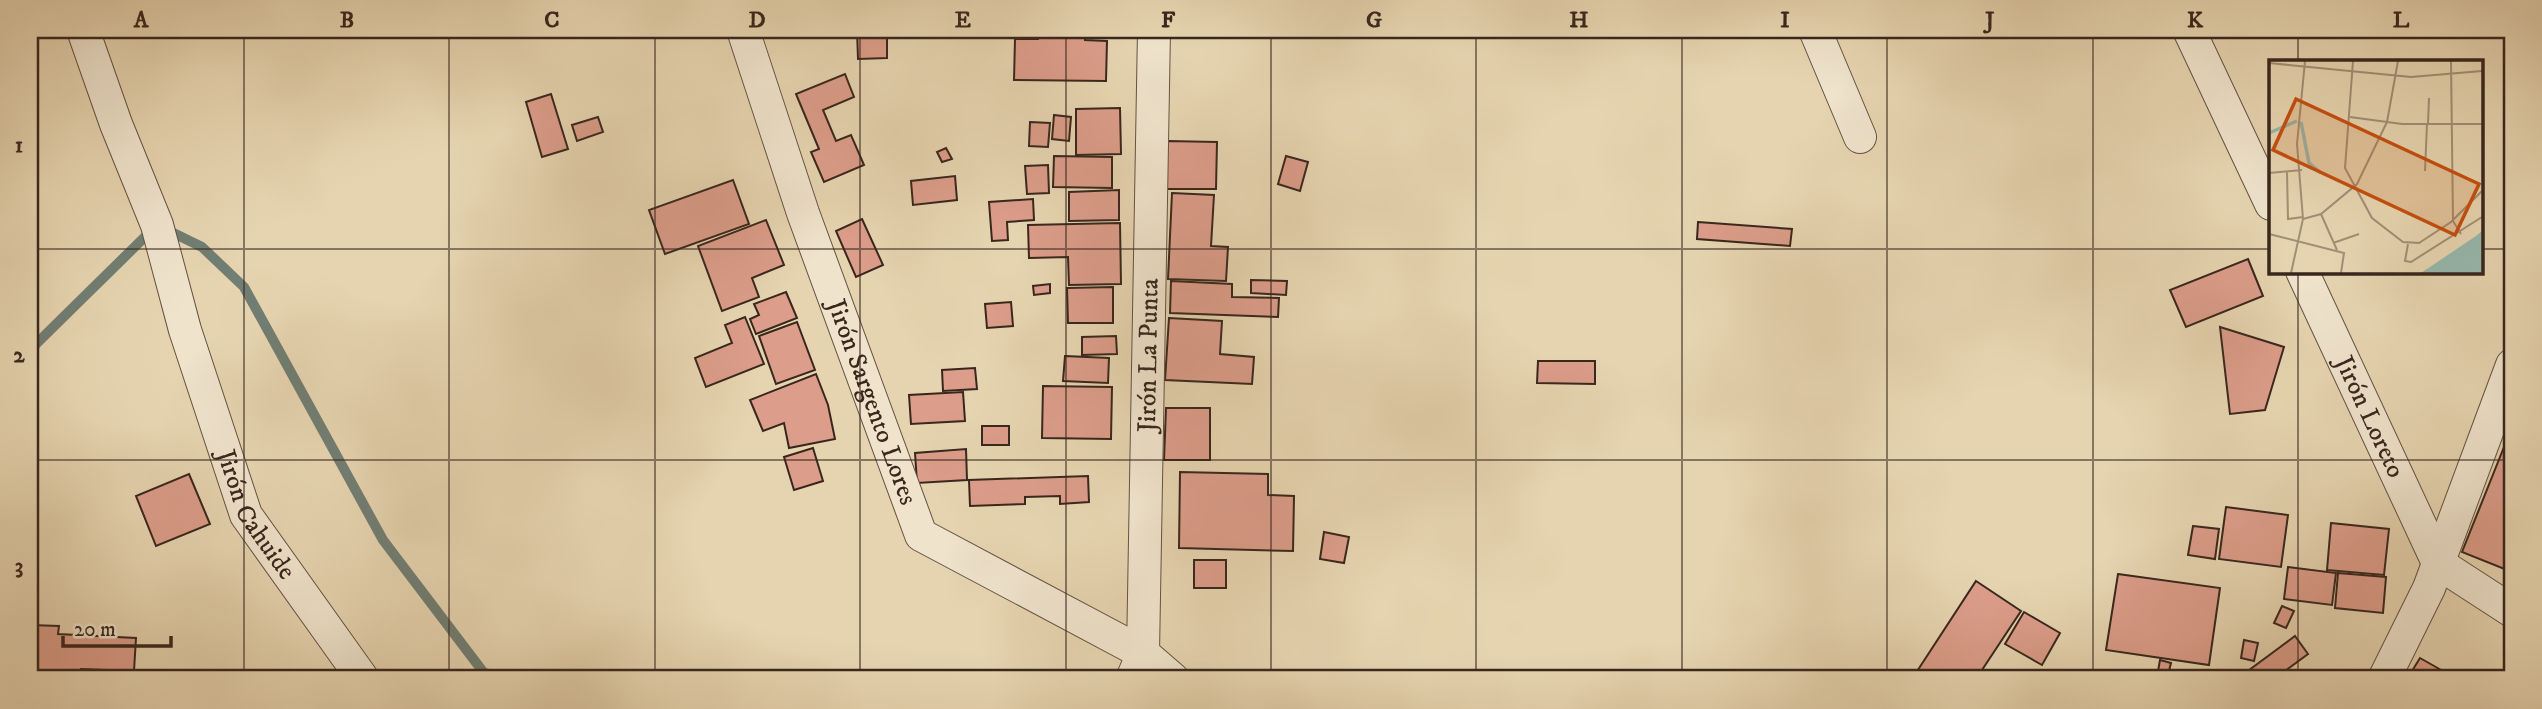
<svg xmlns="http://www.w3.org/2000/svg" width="2542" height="709" font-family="'IM FELL DW Pica',serif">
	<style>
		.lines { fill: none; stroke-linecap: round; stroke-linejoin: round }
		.stream { stroke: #717e73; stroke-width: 10 }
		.building { fill: #dc9d8a; stroke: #39271d; stroke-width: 2 }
		.minor-casing { stroke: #645242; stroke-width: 34 }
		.minor { stroke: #efe3cc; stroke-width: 32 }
		.grid { fill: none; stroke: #39271d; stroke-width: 2; stroke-opacity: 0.55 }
		.labels { text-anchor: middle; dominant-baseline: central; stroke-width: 6; stroke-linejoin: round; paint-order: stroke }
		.street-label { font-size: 26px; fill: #39271d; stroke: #efe3cc }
		.inset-river { fill: none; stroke: #96b8ac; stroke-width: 3.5 }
		.inset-road { fill: none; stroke: #a18f75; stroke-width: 2 }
		.view { fill: #c54f0f; fill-opacity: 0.15; stroke: #c54f0f; stroke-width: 3.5 }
		.inset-edge { fill: none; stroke: #39271d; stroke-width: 3.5 }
		.neatline { fill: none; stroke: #39271d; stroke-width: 2.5 }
		.grid-label { font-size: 23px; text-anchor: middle; font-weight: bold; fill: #39271d }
	</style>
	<rect width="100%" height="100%" fill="#e6d4b0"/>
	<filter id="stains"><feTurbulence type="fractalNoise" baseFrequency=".00286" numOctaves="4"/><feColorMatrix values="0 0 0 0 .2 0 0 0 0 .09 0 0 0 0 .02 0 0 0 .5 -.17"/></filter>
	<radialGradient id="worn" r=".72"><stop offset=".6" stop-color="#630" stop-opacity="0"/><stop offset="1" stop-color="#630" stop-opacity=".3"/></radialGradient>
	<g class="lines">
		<!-- stream -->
		<path class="stream" d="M30,353L36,344L157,225L202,247L244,287L383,540L484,673L511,679"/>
	</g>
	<!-- building -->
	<g class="building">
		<path d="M887,30V58L858,59L857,31Z"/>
		<path d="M1039,30H1086L1085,40L1107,41L1106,81L1014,80L1015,39H1038Z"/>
		<path d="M845,74L854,97L823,110L836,141L851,135L864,165L824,182L811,152L819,149L796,94Z"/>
		<path d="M551,94L568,149L542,157L526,102Z"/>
		<path d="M1120,108L1121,154L1076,155V109Z"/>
		<path d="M1054,115L1071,117L1069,141L1052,139Z"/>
		<path d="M598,117L603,132L577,141L572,125Z"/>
		<path d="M1030,122L1050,123L1048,147L1029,146Z"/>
		<path d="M1167,141L1217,142L1216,189H1166Z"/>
		<path d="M946,148L952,159L942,162L937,152Z"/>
		<path d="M1054,156L1112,157V188L1053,187Z"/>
		<path d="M1286,156L1308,162L1300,191L1278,184Z"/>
		<path d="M1048,165L1049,193L1027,194L1025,166Z"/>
		<path d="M955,176L957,200L913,205L911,181Z"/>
		<path d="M733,180L749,224L665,254L649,210Z"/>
		<path d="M1119,190V220L1069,221V192Z"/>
		<path d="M1172,193L1214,195L1211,246L1228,247L1226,281L1168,279Z"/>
		<path d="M1033,199L1034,220L1007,222L1008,240L992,241L989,202Z"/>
		<path d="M862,219L883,265L856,277L836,231Z"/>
		<path d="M766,220L784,265L752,278L759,297L722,311L698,246Z"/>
		<path d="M1698,222L1792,229L1790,246L1697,239Z"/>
		<path d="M1120,223L1121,284L1069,285L1068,257L1029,258L1028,225Z"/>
		<path d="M2248,259L2263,296L2186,327L2170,290Z"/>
		<path d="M1251,280L1287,281L1286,295L1251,293Z"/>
		<path d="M1171,281L1232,284V297L1279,298L1278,317L1170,313Z"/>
		<path d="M1050,284V293L1034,295L1033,286Z"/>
		<path d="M1113,287V323H1068L1067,288Z"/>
		<path d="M786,292L797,318L756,334L750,319L759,315L754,304Z"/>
		<path d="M1011,302L1013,326L987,328L985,304Z"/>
		<path d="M745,317L764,364L706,387L695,358L732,343L725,325Z"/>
		<path d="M1169,318L1222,321L1220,354L1254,357L1252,384L1165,380Z"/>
		<path d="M797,322L815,370L776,384L759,336Z"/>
		<path d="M2220,327L2284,347L2265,410L2230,414Z"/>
		<path d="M1116,336L1117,354L1082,355V337Z"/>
		<path d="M1065,356L1109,358L1108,383L1063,381Z"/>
		<path d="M1538,361H1595V384L1537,383Z"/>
		<path d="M975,368L977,389L943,391L942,370Z"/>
		<path d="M816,374L828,405L835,439L789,448L784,423L763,431L750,400Z"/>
		<path d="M1043,386L1112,387L1111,439L1042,438Z"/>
		<path d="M963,392L965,421L911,424L909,395Z"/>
		<path d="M1166,408H1210V460H1164Z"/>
		<rect x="982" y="426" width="27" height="19"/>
		<path d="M2512,427V572L2462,552Z"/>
		<path d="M813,448L823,481L794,490L784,457Z"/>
		<path d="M966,449L967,480L917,483L915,453Z"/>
		<path d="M1180,472L1268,474V495L1294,496L1293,551L1179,548Z"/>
		<path d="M189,474L210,524L156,546L136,496Z"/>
		<path d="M1088,476L1089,502L1060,504V496L1025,497V504L970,506L969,480Z"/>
		<path d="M2226,507L2288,515L2281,567L2219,559Z"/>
		<path d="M2331,523L2389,529L2384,575L2327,570Z"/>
		<path d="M2193,526L2219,529L2215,559L2188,555Z"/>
		<path d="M1324,532L1349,537L1344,563L1320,559Z"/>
		<rect x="1194" y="560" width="32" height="28"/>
		<path d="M2288,567L2336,573L2332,605L2284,599Z"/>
		<path d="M2338,573L2386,577L2383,613L2335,608Z"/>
		<path d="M2118,574L2220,588L2209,665L2106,650Z"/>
		<path d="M1976,581L2021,611L1976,679H1912Z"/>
		<path d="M2282,606L2294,611L2286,628L2274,623Z"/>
		<path d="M2024,612L2060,633L2042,665L2005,644Z"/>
		<path d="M30,625L59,626L58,634L136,638L134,671L81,669L80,679L30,678Z"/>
		<path d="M2295,636L2308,654L2274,679H2237Z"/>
		<path d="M2244,640L2258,643L2254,661L2241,658Z"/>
		<path d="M2420,658L2457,679H2407Z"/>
		<path d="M2160,660L2171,663L2167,679L2157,677Z"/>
	</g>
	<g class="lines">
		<!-- minor casing -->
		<g class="minor-casing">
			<g id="minor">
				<path id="s1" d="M83,30L116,124L157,225L185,330L246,515L363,679"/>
				<path id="s2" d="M743,30L803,213L921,535L1143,653L1173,679"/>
				<path d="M1815,30L1860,137"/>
				<path d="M2189,30L2271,204"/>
				<path id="s3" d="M2302,271L2438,563L2512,611"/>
				<path id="s4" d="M1132,679L1143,653L1154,30"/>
				<path d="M2384,679L2429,588L2512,365"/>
			</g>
		</g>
		<!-- minor -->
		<use href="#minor" class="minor"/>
	</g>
	<!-- grid -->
	<path class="grid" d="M244,30V679M449,30V679M655,30V679M860,30V679M1066,30V679M1271,30V679M1476,30V679M1682,30V679M1887,30V679M2093,30V679M2298,30V61M30,249H2271M2481,249H2512M2298,271V679M30,460H2512"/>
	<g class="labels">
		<!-- street labels -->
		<g class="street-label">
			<text stroke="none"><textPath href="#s4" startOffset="326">Jirón La Punta</textPath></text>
			<text stroke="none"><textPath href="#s2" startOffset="394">Jirón Sargento Lores</textPath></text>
			<text stroke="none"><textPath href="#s3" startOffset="161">Jirón Loreto</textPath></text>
			<text stroke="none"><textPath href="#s1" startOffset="516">Jirón Cahuide</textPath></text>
		</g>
	</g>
	<!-- overview -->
	<g transform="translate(2269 60)">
		<rect width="214" height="214" fill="#e6d4b0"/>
		<path d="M213,171V213H152L207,176Z" fill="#96b8ac"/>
		<path class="inset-river" d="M32,62L40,103L52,113M0,73L28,61"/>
		<path class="inset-road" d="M84,1L76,108L103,158L134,182L150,183L182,162L213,131M182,1L184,161L192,174M0,3L142,17L213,11M81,57L133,64H213M159,64L160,38M156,111L158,64M18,112L19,159L34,157M0,113L33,110M52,154L68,190M34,159L52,154L88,124L118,62L129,1M0,174L75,193L72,213M64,183L90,174M139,184L136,201L142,202L213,157M22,213L34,159L28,84L36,1"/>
		<path class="view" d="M27,39L210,124L186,175L4,90Z"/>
		<rect width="214" height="214" class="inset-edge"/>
	</g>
	<!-- margin -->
	<rect width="2542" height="709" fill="none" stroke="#e6d4b0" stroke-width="77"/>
	<!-- scale -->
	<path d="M63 636v10h108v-10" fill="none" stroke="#39271d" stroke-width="3.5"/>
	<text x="74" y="636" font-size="21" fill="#39271d" stroke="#efe3cc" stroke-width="5" paint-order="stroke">20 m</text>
	<rect x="38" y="38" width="2466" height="632" class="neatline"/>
	<g class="grid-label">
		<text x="141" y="27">A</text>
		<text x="347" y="27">B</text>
		<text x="552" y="27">C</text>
		<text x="757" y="27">D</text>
		<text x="963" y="27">E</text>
		<text x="1168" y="27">F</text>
		<text x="1374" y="27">G</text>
		<text x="1579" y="27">H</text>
		<text x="1785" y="27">I</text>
		<text x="1990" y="27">J</text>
		<text x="2195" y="27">K</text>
		<text x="2401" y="27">L</text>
		<text x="19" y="152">1</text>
		<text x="19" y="362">2</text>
		<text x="19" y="573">3</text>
	</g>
	<rect width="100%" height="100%" filter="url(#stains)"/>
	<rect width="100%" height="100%" fill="url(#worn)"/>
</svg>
